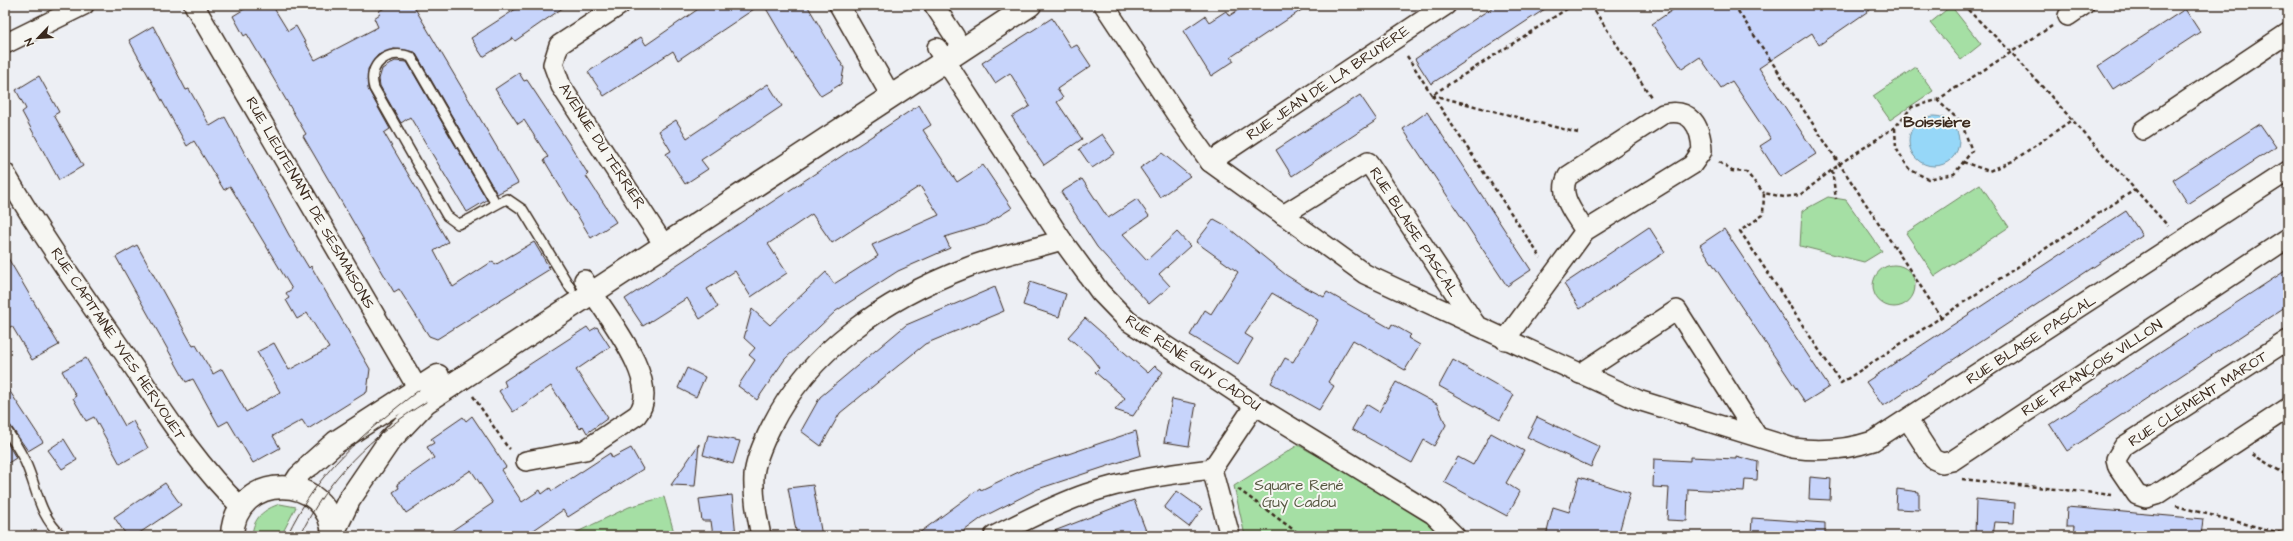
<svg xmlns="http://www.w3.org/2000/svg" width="2293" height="541" font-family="'Architects Daughter',sans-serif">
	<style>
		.green { fill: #a5dfa4; stroke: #708461 }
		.water { fill: #96d7f8; stroke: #7292a1 }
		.building { fill: #c7d4fb; stroke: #3b2a1e }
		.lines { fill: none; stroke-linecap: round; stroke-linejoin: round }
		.service-casing { stroke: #3b2a1e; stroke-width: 12 }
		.minor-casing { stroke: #3b2a1e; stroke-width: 22 }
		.tertiary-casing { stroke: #3b2a1e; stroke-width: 25 }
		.path { stroke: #3b2a1e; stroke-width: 2.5; stroke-dasharray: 4 3; stroke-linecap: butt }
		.service { stroke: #f6f6f2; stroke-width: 9 }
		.minor { stroke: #f6f6f2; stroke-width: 19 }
		.tertiary { stroke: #f6f6f2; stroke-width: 22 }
		.tram { stroke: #3b2a1e; stroke-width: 1 }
		.labels { text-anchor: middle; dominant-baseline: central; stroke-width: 4; stroke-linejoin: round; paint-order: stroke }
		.street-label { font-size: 15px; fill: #3b2a1e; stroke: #f6f6f2 }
		.park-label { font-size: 15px; fill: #565740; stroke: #f6f6f2 }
		.neighbourhood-label { font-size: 16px; font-weight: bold; fill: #3b2a1e; stroke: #f6f6f2 }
	</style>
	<rect width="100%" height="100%" fill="#edeff4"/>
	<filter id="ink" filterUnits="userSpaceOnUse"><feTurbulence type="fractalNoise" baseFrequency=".025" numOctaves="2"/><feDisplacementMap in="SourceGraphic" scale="8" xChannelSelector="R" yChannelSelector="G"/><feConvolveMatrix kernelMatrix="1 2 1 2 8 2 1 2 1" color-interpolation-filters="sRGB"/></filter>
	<g filter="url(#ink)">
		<!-- green -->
		<g class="green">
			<path d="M1951,6L1981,44L1961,60L1930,23Z"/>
			<path d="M1916,67L1933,91L1890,120L1873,96Z"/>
			<path d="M1980,184L2009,227L1935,276L1906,233Z"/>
			<path d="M1828,197L1846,200L1882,251L1864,262L1800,246L1802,211Z"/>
			<circle cx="1894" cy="286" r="21"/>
			<path d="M1298,445L1450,530L1454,536H1245L1234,486Z"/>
			<path d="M664,497L675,536H569L629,507Z"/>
			<path d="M280,504L296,507L281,536H252C253,518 264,509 280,504Z"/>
		</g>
		<!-- water -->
		<circle class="water" cx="1934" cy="141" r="25"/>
		<!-- building -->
		<g class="building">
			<path d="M251,5H272L288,31L296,26L315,60L378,27L374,18L380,14L379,11L390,5H413L518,183L497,194L415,52L394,49L378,55L368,69V89L390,129L384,133L448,242L434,251L453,287L493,261L495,265L534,242L550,269L437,339L429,336L399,289L394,292L303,136L306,134L272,76L247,34L244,36L233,16Z"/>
			<path d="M522,5H567L515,41L513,38L483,57L471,38Z"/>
			<path d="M704,5H760L678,60L673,51L604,96L588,72L641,37L646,45Z"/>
			<path d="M764,5H807L844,68L841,84L821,96L797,61Z"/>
			<path d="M1246,5H1309L1231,57L1234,61L1211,76L1183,31L1205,16L1209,22L1226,11L1229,16Z"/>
			<path d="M1496,5H1551L1431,84L1415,59Z"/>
			<path d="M1680,5H1877L1819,45L1812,33L1759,68L1816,154L1780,177L1760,146L1771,139L1732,81L1721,88L1700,57L1682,69L1652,24Z"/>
			<path d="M2185,9L2200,32L2113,89L2098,66Z"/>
			<path d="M1052,18L1071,48L1077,45L1091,66L1057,89L1063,98L1057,102L1082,139L1044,165L1012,117L1030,106L1010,73L995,83L982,63Z"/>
			<path d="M153,26L186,90L189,89L210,126L225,117L289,235L309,268L311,266L370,369L367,392L308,429L302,420L273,436L280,448L253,463L228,421L219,426L193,379L186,382L116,257L137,245L193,346L196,345L213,374L222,369L246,412L280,392L257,352L274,343L289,370L329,348L307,313L297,319L286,300L289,298L286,293L292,289L230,186L224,190L194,141L187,146L155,88L129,40Z"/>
			<path d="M395,61L407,62L487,200L467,212L410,117L401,123L380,86L379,79L382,69Z"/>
			<path d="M519,73L524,81L527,80L572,148L588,174L586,176L616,222L591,238L544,160L548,157L524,120L518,124L495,89Z"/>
			<path d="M39,76L59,112L54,115L83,166L59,180L22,112L26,109L16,90Z"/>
			<path d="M768,84L782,106L701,160L708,169L685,184L666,154L671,151L659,131L676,120L687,138Z"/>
			<path d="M1360,95L1377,120L1292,176L1276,150Z"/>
			<path d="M919,105L931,125L923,130L957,182L983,165L1012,208L985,225L945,237L950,248L898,271L836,311L785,359L757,400L738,386L755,360L749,355L755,348L744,338L752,309L770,325L826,272L834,284L878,256L872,245L939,215L920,186L832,243L812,214L768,244L787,273L751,297L735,271L707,289L718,307L700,319L687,298L643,326L625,299Z"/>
			<path d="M1427,112L1531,270L1507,286L1403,129Z"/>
			<path d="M2260,124L2276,147L2188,204L2173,180Z"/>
			<path d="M1102,134L1115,153L1092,168L1079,149Z"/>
			<path d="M1162,153L1190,176L1160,197L1140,168Z"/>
			<path d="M1082,179L1108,218L1137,199L1149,216L1123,234L1147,260L1177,232L1190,246L1159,274L1170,286L1149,304L1097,247L1061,192Z"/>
			<path d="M2126,211L2142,235L1883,406L1866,382Z"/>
			<path d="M1214,219L1225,225L1286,275L1305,287L1324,297L1327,292L1390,328L1392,324L1411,335L1408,338L1420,345L1405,370L1353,340L1328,382L1334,386L1319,410L1271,383L1285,358L1293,362L1318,320L1272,293L1245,334L1253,339L1238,364L1190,335L1205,310L1211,314L1238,272L1196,242Z"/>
			<path d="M1649,227L1665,252L1580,309L1564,284Z"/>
			<path d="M1724,229L1829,387L1805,402L1700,245Z"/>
			<path d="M5,253L59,345L32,360L12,326L5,330Z"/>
			<path d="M2288,269V305L2067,451L2050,425Z"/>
			<path d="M1030,282L1066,294L1059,317L1023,305Z"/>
			<path d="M995,287L1004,311L925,344L840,413L821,446L801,431L820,397L906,325Z"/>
			<path d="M1085,318L1148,373L1155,366L1163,372L1133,416L1115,410L1125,398L1095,372L1099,368L1090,356L1068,337Z"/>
			<path d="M587,327L590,331L597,327L610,347L576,370L608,418L587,433L583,426L580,429L551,386L513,412L499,391L506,386L504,381Z"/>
			<path d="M86,358L125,426L133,421L148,448L120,464L94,417L86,421L73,398L76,396L62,371Z"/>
			<path d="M1453,360L1514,395L1500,420L1439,386Z"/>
			<path d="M687,368L705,377L696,397L678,388Z"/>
			<path d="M1396,382L1437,404L1446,425L1434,446L1424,440L1412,463L1352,429L1366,404L1379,412Z"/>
			<path d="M5,384L43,442L28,451L10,425L5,422Z"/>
			<path d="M1172,399L1196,404L1189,446L1164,442Z"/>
			<path d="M472,416L506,467L501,470L522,502L540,490L542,494L550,488L552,491L610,453L612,458L631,448L643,469L568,517L563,510L525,536H444L493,503L471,470L406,513L393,492L399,488L397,484L434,458L427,447L434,443L431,439L463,417L466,421Z"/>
			<path d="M1537,417L1600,447L1591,467L1527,437Z"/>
			<path d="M1136,431L1141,455L1038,489L983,517L957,536H915L980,488L981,490L1027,468Z"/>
			<path d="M1491,433L1524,451L1506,483L1520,492L1507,516L1444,482L1458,457L1473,465Z"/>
			<path d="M708,435L740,441L733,464L703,455Z"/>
			<path d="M5,439L16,458L5,465Z"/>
			<path d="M64,439L77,460L62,469L48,450Z"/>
			<path d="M699,444L695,486L671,485Z"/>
			<path d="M1736,456L1758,462L1757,480L1745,479L1744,492L1688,489L1687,521L1667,520L1669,488L1653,487L1654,459L1690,461V457L1736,459Z"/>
			<path d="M1579,477L1630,493L1618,536H1546L1553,507L1569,512Z"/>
			<path d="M1810,477L1831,479L1830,500L1809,499Z"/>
			<path d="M165,483L181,505L135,536H127L114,517Z"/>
			<path d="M813,485L822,536H797L788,488Z"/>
			<path d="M1897,489L1919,492V510L1896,509Z"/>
			<path d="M1177,491L1202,509L1189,527L1164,508Z"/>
			<path d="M732,495L736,536H713L711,521H702L699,499Z"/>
			<path d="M1976,499L2015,503L2014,523L1995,522L1993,536H1975Z"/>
			<path d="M1134,500L1148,536H1044V535Z"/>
			<path d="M2067,507L2203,519L2201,536H2073L2074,526H2066Z"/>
			<path d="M1752,518L1825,523V536H1751Z"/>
		</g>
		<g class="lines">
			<!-- service casing -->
			<g class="service-casing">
				<g id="service">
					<path d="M496,204L411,57C388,48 367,64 374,88L447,216L458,224C476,219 490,206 507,199L523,210L571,289"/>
					<path d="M5,428C13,440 22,453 27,466C38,492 39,515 62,536"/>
				</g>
			</g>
			<!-- minor casing -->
			<g class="minor-casing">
				<g id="minor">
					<path d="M194,5L425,401"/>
					<path d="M620,5L559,45L553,64L561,86L664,245"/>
					<path d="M839,5L891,96"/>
					<path d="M934,5L955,37"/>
					<path d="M1104,5L1178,117L1210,162L1365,274L1638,400L1793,448C1822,452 1846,450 1873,441L2288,171"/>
					<path d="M2068,16L2084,5"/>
					<path d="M5,44L84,5"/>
					<path d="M937,48L1062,240L1100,292L1128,321L1255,405L1433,514L1455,536"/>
					<path d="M2143,130L2288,33"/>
					<path d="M1210,162L1446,5"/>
					<path d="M5,173C41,235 83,294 124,353C160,406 194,462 241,507"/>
					<path d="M1283,215L1368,162L1476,325"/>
					<path d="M1505,340L1585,231L1692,165L1702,151C1701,126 1691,107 1663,114L1568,176C1557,195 1575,214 1585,231"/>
					<path d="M2288,340L2124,446L2116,459L2118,467L2137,495L2146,498L2156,495L2288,408"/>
					<path d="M1580,374L1677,310L1757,436"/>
					<path d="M1908,420L1933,459L1942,463L1952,461L2288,238"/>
					<path d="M526,461L585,450L637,415C665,383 601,309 584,280"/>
					<path d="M1212,469L1230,536"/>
					<path d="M291,487L298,476L310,465"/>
					<path d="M761,536C757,516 753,496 754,476C755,460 764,441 771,427C810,349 886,299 966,268C996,256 1030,250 1062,240"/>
					<path d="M994,536C1024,521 1054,505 1086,494C1127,480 1170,474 1212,469L1255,405"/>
				</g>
			</g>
			<!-- tertiary casing -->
			<g class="tertiary-casing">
				<g id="tertiary">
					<path d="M310,465L336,442L438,376"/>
					<path d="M333,533L349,500L390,440L426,402L1030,5"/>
					<path d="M232,536C234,471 330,471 333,536"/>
				</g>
			</g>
			<!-- path -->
			<g class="path">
				<path d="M1591,5L1651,97"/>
				<path d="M1734,5L1941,317"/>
				<path d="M1963,5L2010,51L2168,226"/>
				<path d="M2052,26L1937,100L1912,107L1895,127L1841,163L1800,195L1784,197L1764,193L1763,215L1740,231L1841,383L2136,189"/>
				<path d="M1407,56L1432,95L1573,5"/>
				<path d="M1432,95L1541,258"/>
				<path d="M1432,95L1578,133"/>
				<path d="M1895,128L1896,148L1909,169L1928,179L1954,174L1972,151L1961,122L1937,100"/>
				<path d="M1719,162L1732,171L1746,172L1764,193"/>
				<path d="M1963,162L1989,171L2013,161L2073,119"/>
				<path d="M1832,170L1836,199"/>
				<path d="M473,396L506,445L510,449"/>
				<path d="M2252,454L2288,476"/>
				<path d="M1962,479L2112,495"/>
				<path d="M1238,489L1302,536"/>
				<path d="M2176,506L2288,535"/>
				<path d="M5,534L6,536"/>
			</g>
			<!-- service -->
			<use href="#service" class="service"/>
			<!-- minor -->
			<use href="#minor" class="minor"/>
			<!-- tertiary -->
			<use href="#tertiary" class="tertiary"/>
			<!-- tram -->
			<g class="tram">
				<path d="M287,536C317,471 364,433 419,390"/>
				<path d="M300,536C327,478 372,435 426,402"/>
			</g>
		</g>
	</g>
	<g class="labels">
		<!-- street labels -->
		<g class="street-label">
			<text transform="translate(1328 83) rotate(-34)">RUE JEAN DE LA BRUYÈRE</text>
			<text transform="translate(602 146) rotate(57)">AVENUE DU TERRIER</text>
			<text transform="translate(310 203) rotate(60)">RUE LIEUTENANT DE SESMAISONS</text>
			<text transform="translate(1414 232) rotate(57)">RUE BLAISE PASCAL</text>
			<text transform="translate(2031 340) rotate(-33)">RUE BLAISE PASCAL</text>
			<text transform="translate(118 344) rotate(56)">RUE CAPITAINE YVES HERVOUET</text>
			<text transform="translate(1193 363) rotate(34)">RUE RENÉ GUY CADOU</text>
			<text transform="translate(2092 368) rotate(-33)">RUE FRANÇOIS VILLON</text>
			<text transform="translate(2198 399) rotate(-33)">RUE CLÉMENT MAROT</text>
		</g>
		<!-- park labels -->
		<g class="park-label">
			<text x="1299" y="485">Square René<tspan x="1299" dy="17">Guy Cadou</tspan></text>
		</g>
		<!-- neighbourhood labels -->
		<g class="neighbourhood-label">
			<text x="1937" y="122">Boissière</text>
		</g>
	</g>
	<!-- margin -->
	<rect width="2293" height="541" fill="none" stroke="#f6f6f2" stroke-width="20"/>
	<rect x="10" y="10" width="2273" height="521" fill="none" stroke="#3b2a1e" stroke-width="1.5" filter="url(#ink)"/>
	<!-- north arrow -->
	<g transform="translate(38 38) rotate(245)" stroke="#f6f6f2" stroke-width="3" paint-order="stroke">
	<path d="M0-3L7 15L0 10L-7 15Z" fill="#3b2a1e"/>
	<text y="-6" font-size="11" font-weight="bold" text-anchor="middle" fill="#3b2a1e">N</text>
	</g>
</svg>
